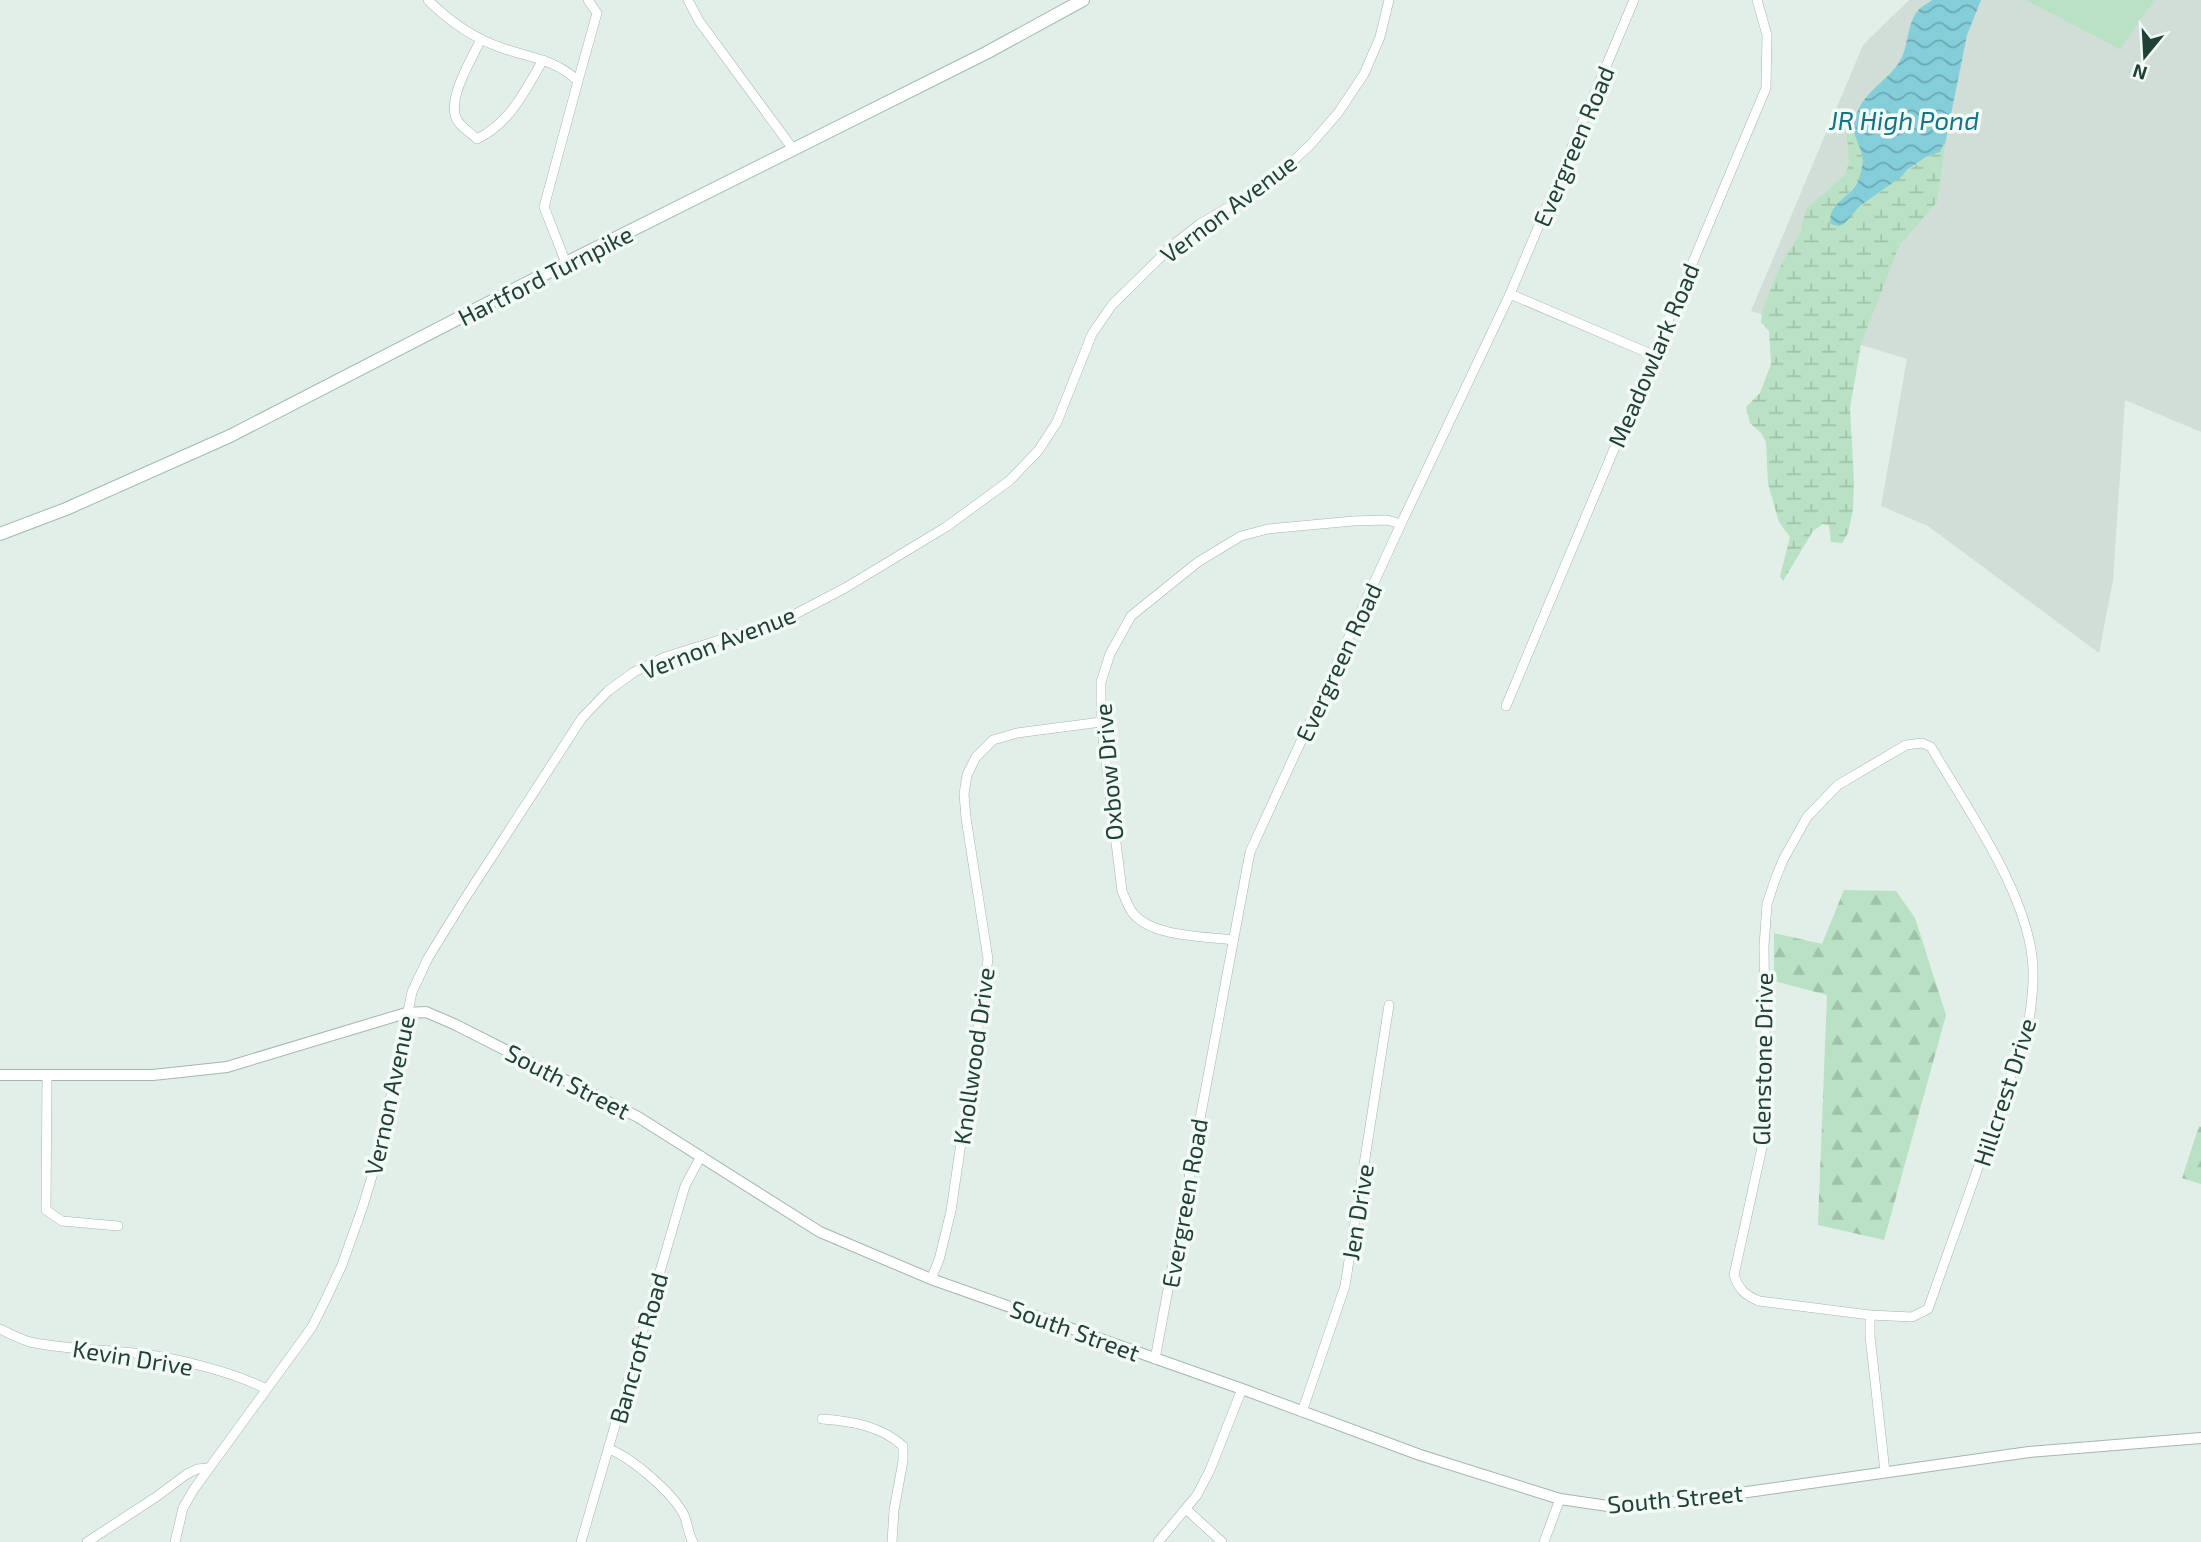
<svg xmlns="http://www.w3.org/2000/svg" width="2201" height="1542" font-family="'Exo 2',sans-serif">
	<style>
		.built { fill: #d0ded7 }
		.forest { fill: url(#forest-firs) }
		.wetland { fill: url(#wetland-marsh) }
		.garden { fill: #b9e1c3 }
		.water { fill: url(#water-waves) }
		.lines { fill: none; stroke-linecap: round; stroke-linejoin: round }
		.minor-casing { stroke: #a4b7af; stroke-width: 10 }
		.tertiary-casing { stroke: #a4b7af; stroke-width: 12 }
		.secondary-casing { stroke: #9fbbb0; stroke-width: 14 }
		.minor { stroke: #fff; stroke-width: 9 }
		.tertiary { stroke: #fff; stroke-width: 10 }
		.secondary { stroke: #fff; stroke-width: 12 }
		.labels { text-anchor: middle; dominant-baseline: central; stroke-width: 7; stroke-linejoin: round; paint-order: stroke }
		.street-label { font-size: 24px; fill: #204137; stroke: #f3faf6 }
		.water-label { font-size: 26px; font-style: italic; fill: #137484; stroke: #f3faf6 }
	</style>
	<defs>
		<pattern id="forest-firs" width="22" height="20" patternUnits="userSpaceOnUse" patternTransform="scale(1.75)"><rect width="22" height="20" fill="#b9e1c3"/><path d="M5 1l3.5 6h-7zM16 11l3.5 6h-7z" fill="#9fc2a8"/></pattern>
		<pattern id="wetland-marsh" width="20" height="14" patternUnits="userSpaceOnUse" patternTransform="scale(1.75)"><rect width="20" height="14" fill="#b9e1c3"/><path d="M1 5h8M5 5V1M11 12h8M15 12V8" fill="none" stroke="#9fc2a8"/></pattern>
		<pattern id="water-waves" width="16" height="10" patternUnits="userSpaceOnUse" patternTransform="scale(1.75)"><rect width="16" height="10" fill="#84ced9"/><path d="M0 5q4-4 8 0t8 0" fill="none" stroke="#6ca9b1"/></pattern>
	</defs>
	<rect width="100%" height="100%" fill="#e2eee8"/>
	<!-- built -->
	<path class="built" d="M1909,0H2201V432L2125,400L2113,580L2099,653L1928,526L1881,506L1907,359L1751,311L1863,45Z"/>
	<!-- forest -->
	<g class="forest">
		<path d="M1844,890L1896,891L1915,918L1946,1015L1884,1240L1818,1225L1827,995L1774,981V933L1822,944Z"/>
		<path d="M2199,1126L2201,1127V1184L2182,1178Z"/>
	</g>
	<!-- wetland -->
	<path class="wetland" d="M1854,125C1855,136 1862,147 1862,159C1864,184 1845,194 1832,212L1844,224C1857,207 1873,198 1890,185C1907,172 1920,159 1940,152L1946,139L1937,202L1899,246L1861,344L1850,408L1854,483L1853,509L1848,533L1842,543L1831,542L1829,525L1823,524L1813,531L1783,581L1780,576L1790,537L1779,522L1768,484L1766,442L1761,433L1750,423L1746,407L1760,393L1771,364L1769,331L1761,322L1762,312L1773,283L1782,263L1801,232L1803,220L1807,208L1845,175L1849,163L1847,134Z"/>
	<!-- garden -->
	<path class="garden" d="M2026,0H2154L2120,49Z"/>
	<!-- water -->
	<path class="water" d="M1932,0H1981L1967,35L1946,139L1940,152L1926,157L1907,170L1901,177L1860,206L1844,224L1839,226L1831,224C1826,204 1852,197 1858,181C1861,173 1864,163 1862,155C1860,145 1852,134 1854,124C1859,94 1882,86 1898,64C1909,49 1906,28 1916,13C1920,7 1927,4 1932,0Z"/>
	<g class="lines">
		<!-- minor casing -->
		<g class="minor-casing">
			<g id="minor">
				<path d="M428,0C450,22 473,38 502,48C531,58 554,59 578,81L544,207L566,263"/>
				<path d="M688,0L699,21L793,149"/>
				<path d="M481,39C472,59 446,99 457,120C461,127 471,133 477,139C510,123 525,91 543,60"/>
				<path d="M578,81L597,13L588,0"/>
				<path d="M1510,294L1653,355"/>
				<path d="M1506,706L1766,88L1767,35L1757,0"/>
				<path d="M1233,940C1204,936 1150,937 1132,912C1128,906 1125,898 1122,891L1101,722V682L1110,654L1131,616L1198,562L1241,536L1268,529L1353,521L1387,520L1401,524"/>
				<path d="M47,1075L46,1210L62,1221L118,1226"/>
				<path d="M931,1279L939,1260L951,1211L988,959L966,818L964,794L967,775L976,757L993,740L1017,733L1101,722"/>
				<path d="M1870,1315L1912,1317L1928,1309L2028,1027C2031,1008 2034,988 2033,968C2030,896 1967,809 1931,747L1922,743L1906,745L1838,785L1807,817L1783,860L1775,880L1767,904L1764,946L1766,1129L1734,1275C1739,1290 1745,1295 1759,1301L1870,1315V1336L1885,1472"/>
				<path d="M0,1329C10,1334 20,1339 30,1342C67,1350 105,1349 142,1354C177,1358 236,1373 266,1389"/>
				<path d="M1155,1359L1250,852L1401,524L1510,294L1634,0"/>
				<path d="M1302,1412L1345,1286L1389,1005"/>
				<path d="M822,1419C851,1421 881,1426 903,1446V1461L894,1510L892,1542"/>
				<path d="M609,1449C632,1458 673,1493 684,1515C688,1524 688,1534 693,1542"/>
				<path d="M1186,1509L1222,1542"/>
				<path d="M87,1542L156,1497L187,1474L197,1469L209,1468"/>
				<path d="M175,1542L183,1508L194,1489L312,1327L326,1299L342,1265L363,1206L380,1150L412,992L428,958L462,903L582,718L608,691L634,672L665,657L784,620L845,588L946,527L1009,481L1038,451L1057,422L1092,334L1112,305L1173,245L1200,224L1255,192L1285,169L1311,144L1338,113L1364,74L1380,37L1389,0"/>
				<path d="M581,1542L685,1186L701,1156"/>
				<path d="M1158,1542L1197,1495L1210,1470L1242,1389"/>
				<path d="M1544,1542L1560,1499"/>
			</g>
		</g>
		<!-- tertiary casing -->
		<g class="tertiary-casing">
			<path id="tertiary" d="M0,1075H153L227,1067L406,1013L426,1012L454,1024L638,1117L820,1232L931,1279L1242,1389L1420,1455L1560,1499L1608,1506L1640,1505L1691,1500L2029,1452L2201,1438"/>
		</g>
		<!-- secondary casing -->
		<g class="secondary-casing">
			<path id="secondary" d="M0,534L66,509L230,436L566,263L986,53L1083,0"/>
		</g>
		<!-- minor -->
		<use href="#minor" class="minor"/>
		<!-- tertiary -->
		<use href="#tertiary" class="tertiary"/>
		<!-- secondary -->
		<use href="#secondary" class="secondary"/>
	</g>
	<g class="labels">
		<!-- street labels -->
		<g class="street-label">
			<text transform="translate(1573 146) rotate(-67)">Evergreen Road</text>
			<text transform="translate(1228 208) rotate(-37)">Vernon Avenue</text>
			<text transform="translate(545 275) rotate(-27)">Hartford Turnpike</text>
			<text transform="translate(1653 355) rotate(-67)">Meadowlark Road</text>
			<text transform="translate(718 642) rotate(-21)">Vernon Avenue</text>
			<text transform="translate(1338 662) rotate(-65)">Evergreen Road</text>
			<text transform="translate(1108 772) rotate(-95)">Oxbow Drive</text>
			<text transform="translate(973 1056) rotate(-82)">Knollwood Drive</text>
			<text transform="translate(1762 1059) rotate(-89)">Glenstone Drive</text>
			<text transform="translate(568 1081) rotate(27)">South Street</text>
			<text transform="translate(2004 1092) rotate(-72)">Hillcrest Drive</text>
			<text transform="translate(389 1095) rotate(-78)">Vernon Avenue</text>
			<text transform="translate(1184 1203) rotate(-80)">Evergreen Road</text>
			<text transform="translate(1357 1212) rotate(-81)">Jen Drive</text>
			<text transform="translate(1075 1330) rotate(20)">South Street</text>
			<text transform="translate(638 1348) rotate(-74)">Bancroft Road</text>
			<text transform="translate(133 1357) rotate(9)">Kevin Drive</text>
			<text transform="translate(1675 1498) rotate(-5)">South Street</text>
		</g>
		<!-- water labels -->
		<g class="water-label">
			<text x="1904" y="119">JR High Pond</text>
		</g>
	</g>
	<!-- north arrow -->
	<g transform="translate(2145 56) rotate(198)" stroke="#f3faf6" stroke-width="5" paint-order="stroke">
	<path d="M0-5L12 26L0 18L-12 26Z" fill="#204137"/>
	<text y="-10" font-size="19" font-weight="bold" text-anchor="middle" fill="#204137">N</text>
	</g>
</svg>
